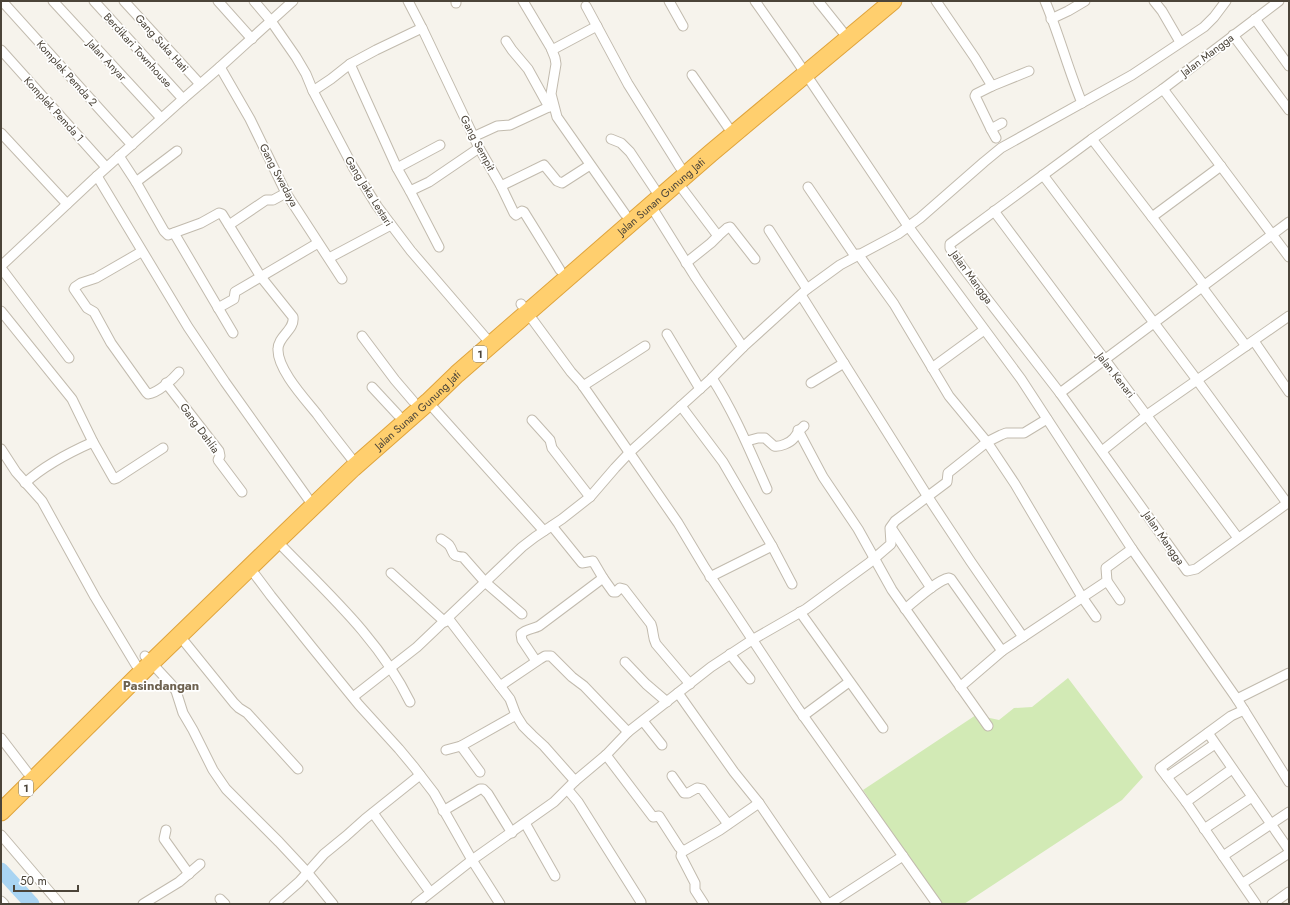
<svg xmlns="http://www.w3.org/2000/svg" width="1290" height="905" font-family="Jost,sans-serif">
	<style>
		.green { fill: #d2eab5 }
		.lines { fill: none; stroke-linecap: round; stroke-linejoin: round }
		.river { stroke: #a9d4f2; stroke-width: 15 }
		.street-casing { stroke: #c2bbae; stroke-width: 11 }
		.highway-casing { stroke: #e0a43c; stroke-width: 19 }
		.street { stroke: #fff; stroke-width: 9 }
		.highway { stroke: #ffcf6e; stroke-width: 17 }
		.labels { text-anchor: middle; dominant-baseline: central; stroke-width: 3.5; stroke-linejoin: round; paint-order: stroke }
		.shield { fill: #fff; stroke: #817c74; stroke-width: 1 }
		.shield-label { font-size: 10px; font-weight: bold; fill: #4b4439 }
		.street-label { font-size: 11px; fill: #4b4439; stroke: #fff }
		.quarter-label { font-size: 13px; font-weight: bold; fill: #6e6250; stroke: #fff }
	</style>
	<rect width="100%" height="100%" fill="#f6f3ec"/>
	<!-- green -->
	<path class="green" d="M1068,678L1143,777L1122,800L964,904H940L863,790L976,715L999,720L1014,708L1032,707Z"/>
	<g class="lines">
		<!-- river -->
		<path class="river" d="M1,870L32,904"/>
		<!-- street casing -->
		<g class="street-casing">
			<g id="street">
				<path d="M2,1L132,145"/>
				<path d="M53,1L161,118"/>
				<path d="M94,1L183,99"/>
				<path d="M124,1L200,84"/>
				<path d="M218,1L252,39"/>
				<path d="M254,1L271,21L296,57L306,74L313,91L353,167L377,206L411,251L491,344"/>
				<path d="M408,1L422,28L479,148L501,186L514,213L516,215L522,211L524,212L560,270"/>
				<path d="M456,1V3"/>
				<path d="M523,1L551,48L555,58L556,64L551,94L557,117L625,214"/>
				<path d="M669,1L683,26"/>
				<path d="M755,1L793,55L908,226L1021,379L1132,549L1237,699L1289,782"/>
				<path d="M818,1L842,31"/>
				<path d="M936,1L975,58L992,86L976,94L975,96L991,129L996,138"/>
				<path d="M1045,1C1059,34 1068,69 1082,103"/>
				<path d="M1154,1L1162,11L1180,42"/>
				<path d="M1279,1L1163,89L1092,139L950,244V248L961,265L1060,393L1187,571L1196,569L1289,502"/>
				<path d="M586,6L628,84L680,167"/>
				<path d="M1051,19L1068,11L1085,1"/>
				<path d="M1255,19L1289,66"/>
				<path d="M1233,35L1289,110"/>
				<path d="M506,41L512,50L528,69L549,107"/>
				<path d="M1,50L106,167"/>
				<path d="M552,50L597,26"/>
				<path d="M350,64L397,168L410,191L439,247"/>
				<path d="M220,67L250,119L286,193L342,279"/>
				<path d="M692,75L728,127"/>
				<path d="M992,86L1029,71"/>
				<path d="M1163,89L1289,257"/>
				<path d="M313,91L331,79L350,64L376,50L422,28"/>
				<path d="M991,129L1002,123"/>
				<path d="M1,133L67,204"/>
				<path d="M473,137L497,126L510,125L553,105"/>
				<path d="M611,139L621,143L630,152L660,197"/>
				<path d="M1092,139L1152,217"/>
				<path d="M119,156L136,182L177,151"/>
				<path d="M397,168L440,145"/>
				<path d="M1043,175L1197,380L1287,503"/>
				<path d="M97,176L188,327L225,382L314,507"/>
				<path d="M136,182L164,231L168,235L201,223L219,213L222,214L261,277L293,317C295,330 278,336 278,349C277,369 305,399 317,414C328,429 340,444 351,458"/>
				<path d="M678,183L718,236L727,228L730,227L755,259"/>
				<path d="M501,186L544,165L557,181L562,183L590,165"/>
				<path d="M808,187L855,256"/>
				<path d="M410,191L429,182L479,148"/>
				<path d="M651,206L696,278L743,347"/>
				<path d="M994,211C1075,321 1157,429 1238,538"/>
				<path d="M229,225L266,200H273L286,193"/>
				<path d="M769,230L807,289"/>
				<path d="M174,233L233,333"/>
				<path d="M141,252L96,278L81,283L75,287L74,289L87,308L94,312L111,343L146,392L148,394C158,393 173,379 179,372"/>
				<path d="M858,254L894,304L949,396L987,442L1015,484L1082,597L1096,617"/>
				<path d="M329,258L391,225"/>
				<path d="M686,263L711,243L718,236"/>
				<path d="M1,266L97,176L183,99L220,67L293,1"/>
				<path d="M1,268L69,358"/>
				<path d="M1204,285L1152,217L1221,166"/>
				<path d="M1202,287L1246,346"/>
				<path d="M801,295L928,497L971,562L1023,637"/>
				<path d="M521,304L571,372L581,383L611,426L678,523L705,568L797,707L937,904"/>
				<path d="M218,308L234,299L235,292L318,243"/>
				<path d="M1,311L72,399L93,442L114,479L117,478L163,448"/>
				<path d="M667,334L700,389"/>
				<path d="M362,336L395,380L413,401"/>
				<path d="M1254,341L1289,392"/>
				<path d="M932,368L984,330"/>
				<path d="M712,378C735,414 750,451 767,489"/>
				<path d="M166,383L219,451L220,456L218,460L242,492"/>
				<path d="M811,383L844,363"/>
				<path d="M583,386L645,346"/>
				<path d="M372,387L398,415"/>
				<path d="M1060,393L1289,222"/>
				<path d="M428,402L544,531"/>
				<path d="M681,406L723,462L772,546L792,584"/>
				<path d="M532,420L550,440L552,448L590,497"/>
				<path d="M798,430L823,477L858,529L892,590L988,726"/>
				<path d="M747,441L758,438H765L774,446C780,447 790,443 794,438C798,433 799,430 804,426"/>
				<path d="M1,449L16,472L42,501L95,597L136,665"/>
				<path d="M1102,451L1147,415L1289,316"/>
				<path d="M25,483C45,465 68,453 93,442"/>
				<path d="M552,526L582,563L593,561L603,578L613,592H616L620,588L624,589L651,624C654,632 652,636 656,644L690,684"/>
				<path d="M892,529L931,588"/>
				<path d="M441,539C444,541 447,543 449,545C455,553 450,556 463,557L485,582L522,614"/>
				<path d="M277,541C325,591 379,638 410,702"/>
				<path d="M250,568L271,596L311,646L359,705L399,749L414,767L434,793L472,860L416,904"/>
				<path d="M391,573L445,622"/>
				<path d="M710,577L772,546"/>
				<path d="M1107,581L1120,600"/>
				<path d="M905,609C915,601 937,580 949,578L951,579L1002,651"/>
				<path d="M800,612L883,728"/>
				<path d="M448,618L510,699L516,715L523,726L532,735L544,746L575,781L606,755L628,732L711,667L752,640L806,609L869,563L891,544L890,528L895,521L947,482L948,473L987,442L1001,435L1006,433H1024L1047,419"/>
				<path d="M179,635L234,703L239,708L247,713L298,769"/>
				<path d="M730,654L750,679"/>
				<path d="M145,656L171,684L176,691L183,713L193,730L213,770L226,789L279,842L307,872L333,904"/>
				<path d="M536,661L522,640L521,634C526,629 533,629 539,626L603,578"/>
				<path d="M625,662L646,684L667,702"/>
				<path d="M500,686L540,659L545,656H551L572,677L584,686L628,732"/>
				<path d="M960,687L1002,651L1107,581L1106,568L1132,549"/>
				<path d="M678,693L734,772L759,803L828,904"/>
				<path d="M353,697L417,647L522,547L535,537L562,519L590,497L615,468L630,452L712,378L743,347L807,289L840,265L898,234L920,218L984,162L1001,148L1132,75L1204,27L1214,17L1226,1"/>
				<path d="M1237,699L1289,673"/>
				<path d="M1244,710L1231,716L1160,768L1186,802L1256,904"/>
				<path d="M803,716L849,682"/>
				<path d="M643,721L662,745"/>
				<path d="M1208,733L1289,850"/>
				<path d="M1,738L27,772"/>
				<path d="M461,746L480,772"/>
				<path d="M446,750L461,746L516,715"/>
				<path d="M606,755L653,817L659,816L679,847L683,851"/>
				<path d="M672,776L684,793H688L697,788L702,789L728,824"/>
				<path d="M1167,777L1215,744"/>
				<path d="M568,790L578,802L641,902"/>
				<path d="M1186,802L1232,769"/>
				<path d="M443,811L480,789H483L488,794L512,833"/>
				<path d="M373,813L430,892"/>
				<path d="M525,823L555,876"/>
				<path d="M1204,829L1252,797"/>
				<path d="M166,830L164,839L189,874"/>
				<path d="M1,835L60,904"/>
				<path d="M1223,856L1289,812"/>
				<path d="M1243,883L1289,853"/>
				<path d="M220,899L225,904"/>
				<path d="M1,901L4,904"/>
				<path d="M143,904L179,882L200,864"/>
				<path d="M274,904L299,882L324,854L346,836L365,819L420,775"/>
				<path d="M500,904L472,860L554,802L575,781"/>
				<path d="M704,904L695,890V883L681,856L682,852L720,830L759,803"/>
				<path d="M829,904L903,856"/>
				<path d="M1272,904L1289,892"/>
			</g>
		</g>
		<!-- highway casing -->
		<g class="highway-casing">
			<g id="highway">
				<path id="s1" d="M1,812L152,662L277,541L353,468L428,402L457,374L711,153L893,1"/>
			</g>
		</g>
		<!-- street -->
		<use href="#street" class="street"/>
		<!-- highway -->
		<use href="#highway" class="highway"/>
	</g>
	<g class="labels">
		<!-- shield labels -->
		<g class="shield">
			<rect x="473" y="346" width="14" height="16" rx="3"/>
			<rect x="19" y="780" width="14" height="16" rx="3"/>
		</g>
		<g class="shield-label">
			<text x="480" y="354">1</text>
			<text x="26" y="788">1</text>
		</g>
		<!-- street labels -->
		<g class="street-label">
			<text transform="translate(162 43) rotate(48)">Gang Suka Hati</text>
			<text transform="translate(138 50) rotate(48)">Berdikari Townhouse</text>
			<text transform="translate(1207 55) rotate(-37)">Jalan Mangga</text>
			<text transform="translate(107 60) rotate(47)">Jalan Anyar</text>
			<text transform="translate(67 73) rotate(48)">Komplek Pemda 2</text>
			<text transform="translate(54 109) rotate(48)">Komplek Pemda 1</text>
			<text transform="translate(478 143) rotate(62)">Gang Sempit</text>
			<text transform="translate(279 175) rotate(62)">Gang Swadaya</text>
			<text transform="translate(369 191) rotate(58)">Gang Jaka Lestari</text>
			<text stroke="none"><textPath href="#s1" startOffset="903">Jalan Sunan Gunung Jati</textPath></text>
			<text transform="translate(972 277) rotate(54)">Jalan Mangga</text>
			<text transform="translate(1116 375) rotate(52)">Jalan Kenari</text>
			<text stroke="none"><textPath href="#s1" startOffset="579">Jalan Sunan Gunung Jati</textPath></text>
			<text transform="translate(200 428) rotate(54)">Gang Dahlia</text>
			<text transform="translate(1164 538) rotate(55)">Jalan Mangga</text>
		</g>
		<!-- quarter labels -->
		<g class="quarter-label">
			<text x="161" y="685">Pasindangan</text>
		</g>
	</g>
	<!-- border -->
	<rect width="1290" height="905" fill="none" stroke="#4b4439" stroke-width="4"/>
	<!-- scale -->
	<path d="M14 885v6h64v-6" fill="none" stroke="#4b4439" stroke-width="2"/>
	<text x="20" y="885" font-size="12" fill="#4b4439" stroke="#ffffff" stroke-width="3" paint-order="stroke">50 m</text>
</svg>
